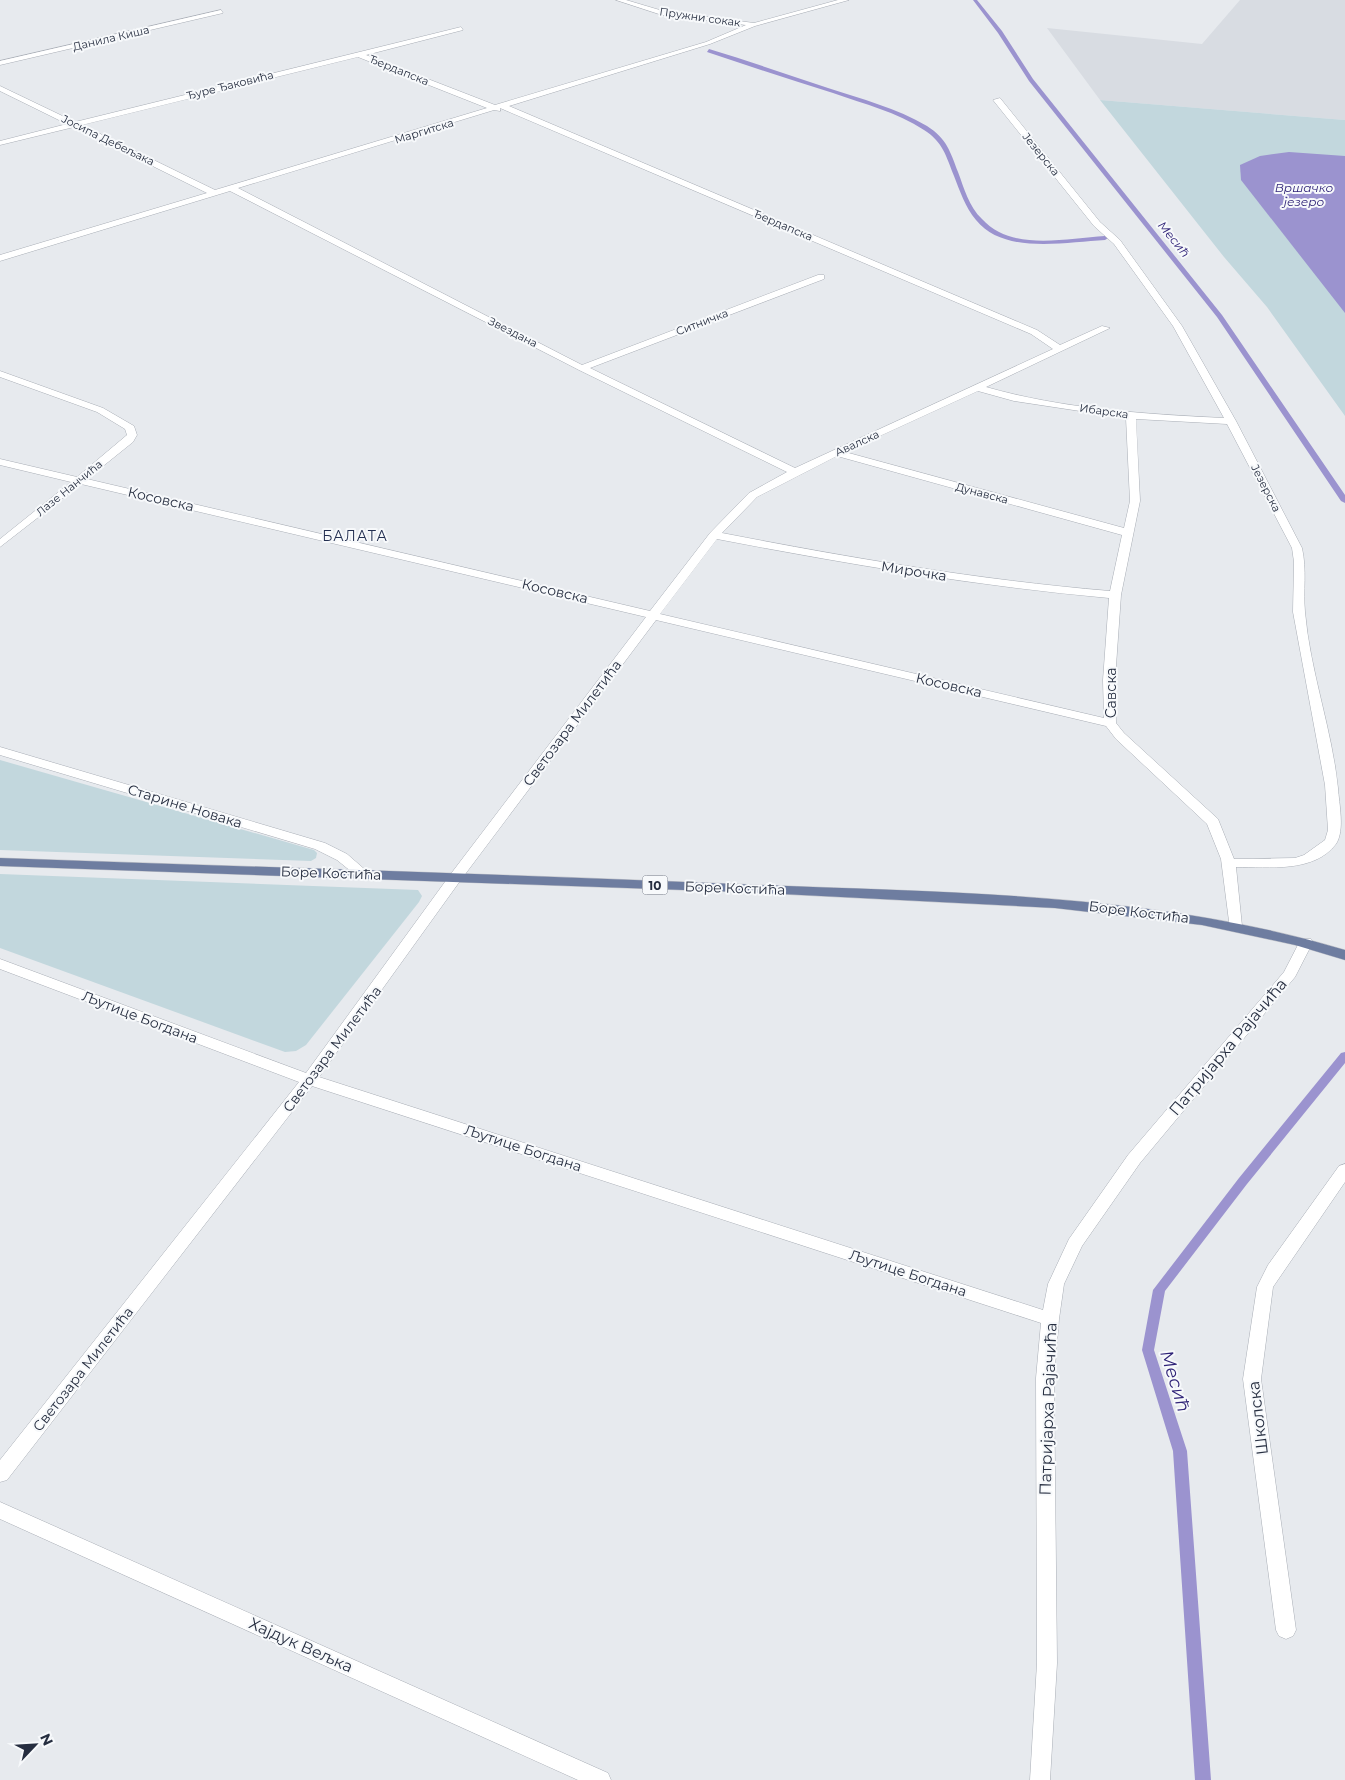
<svg xmlns="http://www.w3.org/2000/svg" width="1345" height="1780" font-family="Montserrat,sans-serif">
	<style>
		.built { fill: #d8dce2 }
		.green { fill: #c2d7dd }
		.water { fill: #9b93cf }
		.lines { fill: none; stroke-linecap: round; stroke-linejoin: round }
		.stream { fill: #9b93cf; fill-rule: evenodd }
		.minor-casing { stroke: #a9aeb6; stroke-width: 1 }
		.primary-casing { stroke: #c2c4ca; stroke-width: 1 }
		.minor { fill: #fff; fill-rule: evenodd }
		.primary { fill: #6e7da0; fill-rule: evenodd }
		.labels { text-anchor: middle; dominant-baseline: central; stroke-width: 4; stroke-linejoin: round; paint-order: stroke }
		.far-street-label { font-size: 11px; fill: #262e40; stroke: #f7f9fb }
		.far-water-label { font-size: 12px; font-style: italic; fill: #302478; stroke: #f7f9fb }
		.shield { fill: #f7f9fb; stroke: #656b78; stroke-width: 1 }
		.shield-label { font-size: 12px; font-weight: bold; fill: #262e40 }
		.street-label { font-size: 14px; fill: #262e40; stroke: #f7f9fb }
		.far-quarter-label { font-size: 14px; letter-spacing: 1px; fill: #232f51; stroke: #f7f9fb }
		.near-street-label { font-size: 16px; fill: #262e40; stroke: #f7f9fb }
		.near-water-label { font-size: 18px; font-style: italic; fill: #302478; stroke: #f7f9fb }
	</style>
	<rect width="100%" height="100%" fill="#e7eaee"/>
	<!-- built -->
	<path class="built" d="M1240,0H1345V120L1100,100L1047,28L1202,44Z"/>
	<!-- green -->
	<g class="green">
		<path d="M1100,100L1345,120V416L1267,307L1224,257Z"/>
		<path d="M0,760L314,850L317,853L316,858L311,861L0,850Z"/>
		<path d="M0,874L418,890L422,896L419,902L306,1045L296,1051L285,1052L0,948Z"/>
	</g>
	<!-- water -->
	<path class="water" d="M1289,152L1345,156V313L1241,180L1240,165L1260,156Z"/>
	<g class="lines">
		<!-- stream -->
		<g class="stream">
			<path d="M973,0H977L1002,31L1033,79L1222,315L1345,495V503L1341,501L1217,317L1029,81L998,33Z"/>
			<path d="M709,49C749,61 788,75 828,88C861,99 897,108 927,126C947,139 950,151 958,172C964,188 969,207 982,219C1012,252 1066,238 1105,236L1108,238L1105,240C1065,242 1004,255 976,220C965,207 960,191 954,176C946,156 943,142 924,130C897,112 864,104 833,93C791,80 749,66 707,52Z"/>
			<path d="M1345,1052V1063L1247,1184L1165,1291L1154,1350L1187,1451L1211,1780H1195L1173,1451L1142,1350L1153,1290L1239,1178L1341,1053Z"/>
		</g>
		<!-- minor casing -->
		<g class="minor-casing">
			<g id="minor">
				<path d="M616,0H626L663,11L754,23L838,0H849L755,26L710,44L509,106L1037,330L1060,345L1102,326L1110,328L986,387C1063,409 1144,414 1224,418L1173,326L1114,244L1094,226L993,100L1000,98L1100,222L1120,240L1182,326L1236,421L1302,548C1307,570 1303,591 1305,612C1310,671 1332,729 1338,788C1339,804 1345,830 1336,844C1314,873 1269,867 1236,867L1242,926L1240,929H1230L1221,859L1207,824L1116,739L1106,726L656,620L460,881L319,1077L1043,1310L1048,1284L1069,1239L1128,1155L1284,972L1301,939H1311L1313,942L1295,977L1140,1163L1082,1246L1064,1284L1059,1319L1054,1378L1057,1663L1050,1780H1030L1037,1663L1036,1378L1041,1323L312,1086L7,1480L0,1482V1460L299,1082L0,969V959L306,1073L450,875L646,617L81,484L0,547V539L71,482L0,465V459L77,477L127,435L125,429L97,412L0,377V371L103,408L134,426L137,435L133,442L87,479L650,611L710,533L749,493L787,472L579,370L230,191L0,261V255L207,193L74,127L0,145V141L67,124L0,91V86L75,122L461,27L463,30L366,55L495,105L706,42L746,25L662,15ZM358,57L487,108L215,190L82,125ZM500,108L1031,334L1053,349L795,468L590,368L824,279V275H818L582,365L238,188L494,110L500,111ZM978,391L1014,401L1126,418L1130,501L1124,528L845,452ZM1136,419L1227,424L1292,548L1294,562L1293,612L1325,785L1328,830L1325,840L1304,855L1295,858L1234,859L1218,819L1124,733L1116,723L1115,680L1121,595L1140,501ZM837,456L1122,535L1110,591C979,580 851,558 722,533L757,497ZM717,539C847,564 977,586 1109,598L1103,680L1104,718L660,614Z"/>
				<path d="M221,10L223,13L0,65V61Z"/>
				<path d="M0,747L325,843L347,854L370,874L368,877H358L337,860L315,849L0,755Z"/>
				<path d="M1345,1164V1182L1273,1287L1261,1379L1296,1630L1293,1636L1286,1639L1279,1636L1276,1630L1243,1379L1257,1287L1268,1265L1339,1166Z"/>
				<path d="M0,1502L608,1773L611,1780H578L0,1519Z"/>
			</g>
		</g>
		<!-- primary casing -->
		<g class="primary-casing">
			<path id="primary" d="M0,858C253,867 507,874 760,885C956,893 1155,893 1345,950V960L1295,945L1202,925L1055,908L740,892L0,866Z"/>
		</g>
		<!-- minor -->
		<use href="#minor" class="minor"/>
		<!-- primary -->
		<use href="#primary" class="primary"/>
	</g>
	<g class="labels">
		<!-- far-street labels -->
		<g class="far-street-label">
			<text transform="translate(700 17) rotate(8)">Пружни сокак</text>
			<text transform="translate(111 38) rotate(-13)">Данила Киша</text>
			<text transform="translate(399 70) rotate(22)">Ђердапска</text>
			<text transform="translate(230 85) rotate(-14)">Ђуре Ђаковића</text>
			<text transform="translate(424 131) rotate(-17)">Маргитска</text>
			<text transform="translate(108 140) rotate(26)">Јосипа Дебељака</text>
			<text transform="translate(1041 154) rotate(51)">Језерска</text>
			<text transform="translate(783 225) rotate(23)">Ђердапска</text>
			<text transform="translate(702 322) rotate(-21)">Ситничка</text>
			<text transform="translate(513 332) rotate(27)">Звездана</text>
			<text transform="translate(1104 411) rotate(8)">Ибарска</text>
			<text transform="translate(857 443) rotate(-25)">Авалска</text>
			<text transform="translate(69 488) rotate(-39)">Лазе Нанчића</text>
			<text transform="translate(1266 488) rotate(63)">Језерска</text>
			<text transform="translate(982 493) rotate(15)">Дунавска</text>
		</g>
		<!-- far-water labels -->
		<g class="far-water-label">
			<text x="1304" y="187">Вршачко<tspan x="1304" dy="14">језеро</tspan></text>
			<text transform="translate(1174 239) rotate(51)">Месић</text>
		</g>
		<!-- shield labels -->
		<rect class="shield" x="642.5" y="875.5" width="25" height="19" rx="4"/>
		<g class="shield-label">
			<text x="655" y="885">10</text>
		</g>
		<!-- street labels -->
		<g class="street-label">
			<text transform="translate(161 499) rotate(13)">Косовска</text>
			<text transform="translate(914 571) rotate(9)">Мирочка</text>
			<text transform="translate(555 591) rotate(13)">Косовска</text>
			<text transform="translate(949 685) rotate(13)">Косовска</text>
			<text transform="translate(1111 693) rotate(-90)">Савска</text>
			<text transform="translate(572 723) rotate(-53)">Светозара Милетића</text>
			<text transform="translate(185 806) rotate(17)">Старине Новака</text>
			<text transform="translate(331 873) rotate(2)">Боре Костића</text>
			<text transform="translate(735 888) rotate(2)">Боре Костића</text>
			<text transform="translate(1139 912) rotate(7)">Боре Костића</text>
			<text transform="translate(140 1017) rotate(21)">Љутице Богдана</text>
			<text transform="translate(332 1049) rotate(-53)">Светозара Милетића</text>
			<text transform="translate(523 1148) rotate(18)">Љутице Богдана</text>
			<text transform="translate(908 1273) rotate(18)">Љутице Богдана</text>
			<text transform="translate(83 1369) rotate(-52)">Светозара Милетића</text>
		</g>
		<!-- far-quarter labels -->
		<g class="far-quarter-label">
			<text x="355" y="536">БАЛАТА</text>
		</g>
		<!-- near-street labels -->
		<g class="near-street-label">
			<text transform="translate(1228 1047) rotate(-50)">Патријарха Рајачића</text>
			<text transform="translate(1048 1409) rotate(-88)">Патријарха Рајачића</text>
			<text transform="translate(1258 1418) rotate(-97)">Школска</text>
			<text transform="translate(301 1645) rotate(24)">Хајдук Вељка</text>
		</g>
		<!-- near-water labels -->
		<g class="near-water-label">
			<text transform="translate(1175 1381) rotate(73)">Месић</text>
		</g>
	</g>
	<!-- north arrow -->
	<g transform="translate(35 1745) rotate(65)" stroke="#f7f9fb" stroke-width="4" paint-order="stroke">
	<path d="M0-4L9 19L0 12L-9 19Z" fill="#262e40"/>
	<text y="-8" font-size="14" font-weight="bold" text-anchor="middle" fill="#262e40">N</text>
	</g>
</svg>
